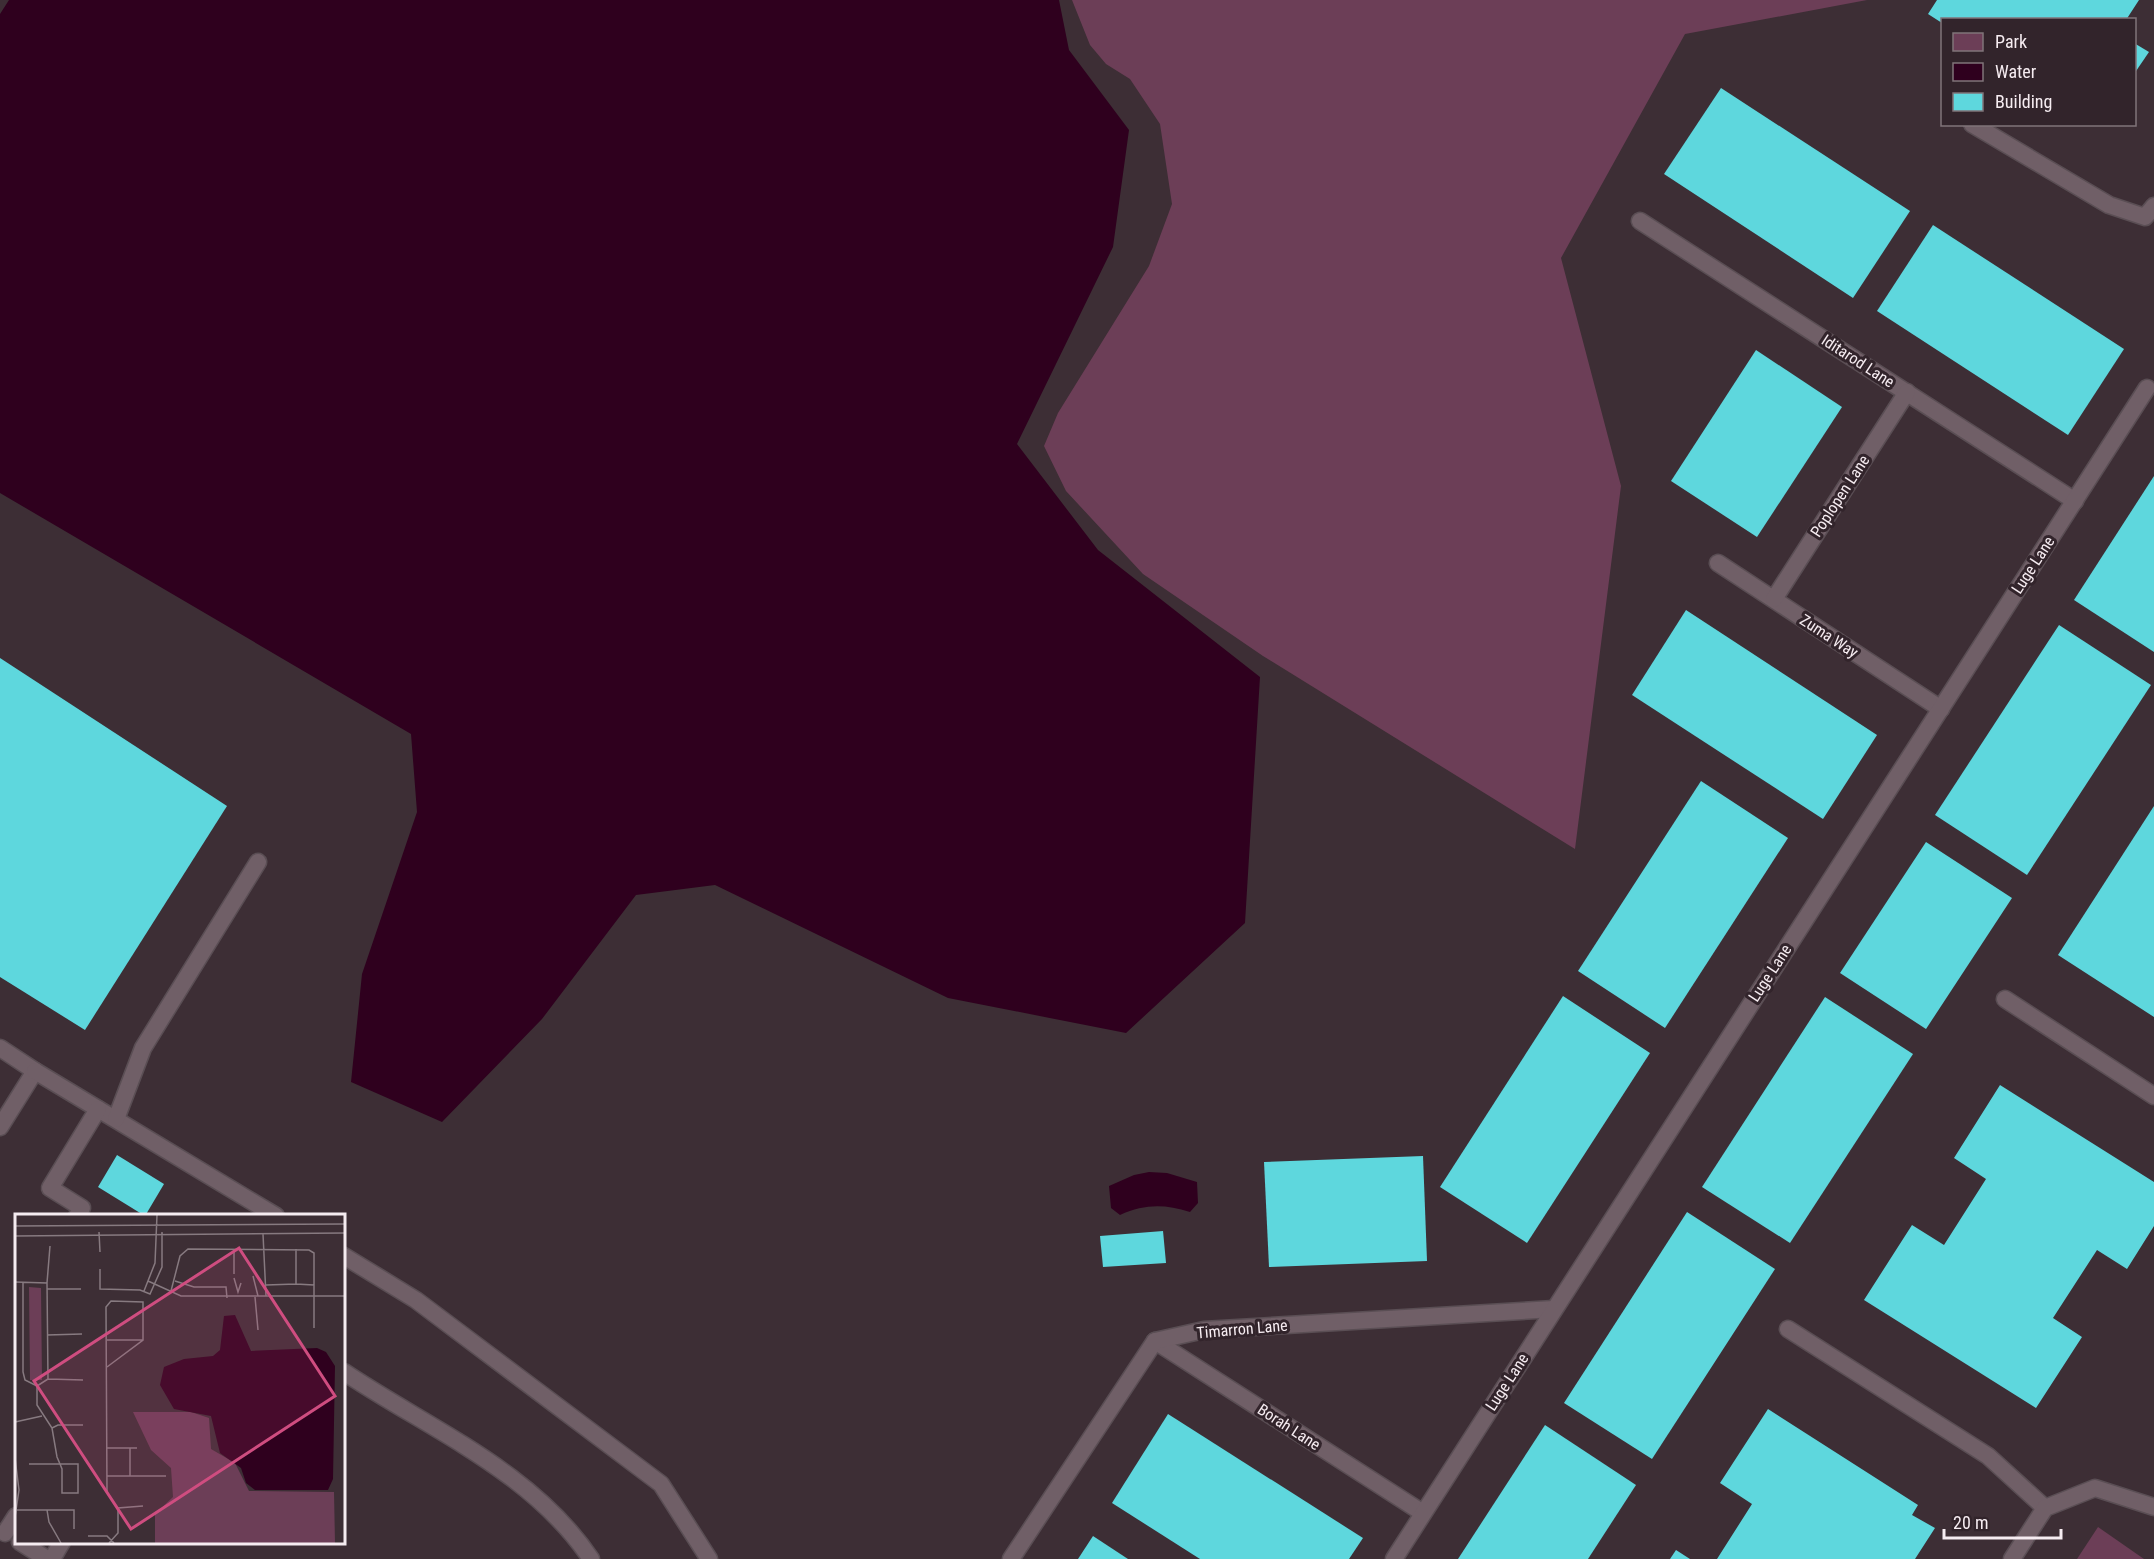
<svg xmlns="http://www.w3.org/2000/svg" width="2154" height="1559" font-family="'Roboto Condensed',sans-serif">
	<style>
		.green { fill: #6c3e57 }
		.water { fill: #2f001e }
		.building { fill: #5ed7dd }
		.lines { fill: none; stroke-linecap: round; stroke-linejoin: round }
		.service-casing { stroke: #5a4e54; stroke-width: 19 }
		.service { stroke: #705f67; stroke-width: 16 }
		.labels { text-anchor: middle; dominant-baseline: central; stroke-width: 6; stroke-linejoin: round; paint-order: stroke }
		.street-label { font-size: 16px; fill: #f6ecf1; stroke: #32242b }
		.inset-road { fill: none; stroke: #877a80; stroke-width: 1.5 }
		.view { fill: #cf4d80; fill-opacity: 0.15; stroke: #cf4d80; stroke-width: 3 }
		.inset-edge { fill: none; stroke: #f6ecf1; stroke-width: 3 }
	</style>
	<rect width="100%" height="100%" fill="#3d2e35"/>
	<!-- green -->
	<g class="green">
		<path d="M1072,0H1867L1685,34L1561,258L1621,486L1575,849L1263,656L1143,574L1066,491L1044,446L1058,413L1149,266L1172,204L1160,124L1130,79L1106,64L1090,45Z"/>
		<path d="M2098,1527L2144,1559H2077Z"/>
	</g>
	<!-- water -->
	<g class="water">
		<path d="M9,0H1059L1069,50L1129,130L1113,247L1017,444L1098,550L1260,677L1245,923L1126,1033L948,998L715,885L636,895L542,1019L442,1122L351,1082L362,974L417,812L411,734L0,493V14Z"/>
		<path d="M1149,1172L1167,1173L1197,1182L1198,1203L1190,1212C1164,1204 1145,1204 1120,1215L1111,1208L1109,1186L1134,1175Z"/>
	</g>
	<!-- building -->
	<g class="building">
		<path d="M1937,0H2139L2126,20H1942V23L1928,14Z"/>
		<path d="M2134,43L2149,52L2134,74Z"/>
		<path d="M1721,88L1910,211L1853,298L1664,174Z"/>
		<path d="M1933,225L2124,349L2068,435L1877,311Z"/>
		<path d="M1756,350L1842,407L1757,537L1671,481Z"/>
		<path d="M2154,476V652L2074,600Z"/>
		<path d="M1686,610L1877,735L1823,819L1632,695Z"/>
		<path d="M2059,625L2151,685L2027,875L1935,815Z"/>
		<path d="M0,658L227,806L85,1030L0,977Z"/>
		<path d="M1701,781L1788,838L1665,1028L1578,971Z"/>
		<path d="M2154,806V1017L2058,955Z"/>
		<path d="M1926,842L2012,898L1926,1029L1840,973Z"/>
		<path d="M1563,996L1650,1053L1527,1243L1440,1187Z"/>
		<path d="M1825,997L1913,1054L1790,1243L1702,1187Z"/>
		<path d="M2000,1085L2154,1182V1226L2127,1269L2097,1250L2053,1318L2082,1337L2036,1408L1864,1300L1912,1225L1944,1245L1986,1179L1954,1158Z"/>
		<path d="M117,1155L164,1184L145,1216L98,1187Z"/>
		<path d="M1423,1156L1427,1261L1269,1267L1264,1162Z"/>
		<path d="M1687,1212L1775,1269L1652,1459L1564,1403Z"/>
		<path d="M1163,1231L1166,1263L1103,1267L1100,1236Z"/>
		<path d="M1768,1409L1918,1505L1912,1515L1935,1528L1915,1559H1717L1752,1504L1720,1483Z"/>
		<path d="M1168,1414L1363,1538L1349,1559H1200L1112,1503Z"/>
		<path d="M1545,1425L1636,1485L1588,1559H1458Z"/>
		<path d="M1093,1536L1128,1559H1078Z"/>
		<path d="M1676,1550L1690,1559H1670Z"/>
	</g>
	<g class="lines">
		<!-- service casing -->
		<g class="service-casing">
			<g id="service">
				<path d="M1972,124L2109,205L2145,217L2154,206"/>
				<path d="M1640,221L2075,501"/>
				<path d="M1718,563L1941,709"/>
				<path d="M1774,599L1907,392"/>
				<path d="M2005,999L2154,1096"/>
				<path d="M0,1048L35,1071L0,1127"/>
				<path d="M35,1071L276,1216"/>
				<path d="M116,1119L143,1048L258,862"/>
				<path d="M77,1216L82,1208L50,1188L98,1109"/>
				<path d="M344,1256L416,1300L661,1484L709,1559"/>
				<path d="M1788,1329L1988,1456L2045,1508"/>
				<path d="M1155,1341L1423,1513"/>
				<path d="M344,1372C429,1429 532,1471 591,1559"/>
				<path d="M5,1533L16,1516"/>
				<path d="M20,1542L47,1559"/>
				<path d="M52,1559L62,1542"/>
				<path d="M1011,1559L1155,1341L1204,1330L1554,1309"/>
				<path d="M1394,1559L2147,388"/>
				<path d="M2012,1559L2045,1508L2095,1488L2154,1507"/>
			</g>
		</g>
		<!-- service -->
		<use href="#service" class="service"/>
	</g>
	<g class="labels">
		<!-- street labels -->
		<g class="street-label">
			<text transform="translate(1858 361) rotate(33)">Iditarod Lane</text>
			<text transform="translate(1840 496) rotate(-57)">Poplopen Lane</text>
			<text transform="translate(2033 565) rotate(-57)">Luge Lane</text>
			<text transform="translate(1829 636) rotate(33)">Zuma Way</text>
			<text transform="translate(1770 973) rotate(-57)">Luge Lane</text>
			<text transform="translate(1242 1329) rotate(-5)">Timarron Lane</text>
			<text transform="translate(1507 1382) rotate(-57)">Luge Lane</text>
			<text transform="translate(1289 1427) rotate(33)">Borah Lane</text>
		</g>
	</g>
	<!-- overview -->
	<g transform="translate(15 1214)">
		<rect width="330" height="330" fill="#3d2e35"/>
		<path d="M14,73L26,74L27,166H15ZM118,198H176L194,204L196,235L220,249L234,277L319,278L320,329H140V300L158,283L156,254L136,236Z" fill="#6c3e57"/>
		<path d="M220,101L236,137L302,134L311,138L320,152L318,265L313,276H240L231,269L226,254L205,239L196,202L159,195L145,171L149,153L169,145L198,142L205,136L209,102Z" fill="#2f001e"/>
		<path class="inset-road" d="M0,12L330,10M84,18L85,38M248,20L251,82H330M0,22L330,19M281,35V70L299,71M219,36V60M85,55V75L125,76L135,80L147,53V18M238,62L243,82M219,64L223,78L226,69M133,67L166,82H251M160,67L179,73H211L212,84M0,68L32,69L33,165L22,172V191L37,214L42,243L45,250L47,255V279H63V250H14M8,69V158L10,166L22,172M32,69L35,32M251,71L281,70M32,75H66M129,77L140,49L142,1M156,77L165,42L173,35L294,36L299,39V114M240,83L243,116M32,121L67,120M92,126H128M92,153L128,126V88L96,87L91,93L92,278M33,165L68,166M0,208L27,202M37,214L43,211H68M92,234H122M115,234V262M0,244L4,276L0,303M92,262H151M2,296H59V315M32,296L34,308L46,329M73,322H92L99,329M94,329L103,319V294L128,292"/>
		<path class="view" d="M224,34L320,182L116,315L19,167Z"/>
		<rect width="330" height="330" class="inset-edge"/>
	</g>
	<!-- legend -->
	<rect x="1941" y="18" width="195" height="108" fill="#32242b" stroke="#80747a" stroke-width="1.5"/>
	<rect x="1953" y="33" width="30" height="18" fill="#6c3e57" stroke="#80747a" stroke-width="1.5"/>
	<text x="1995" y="48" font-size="18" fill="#f6ecf1">Park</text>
	<rect x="1953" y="63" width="30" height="18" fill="#2f001e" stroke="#80747a" stroke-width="1.5"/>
	<text x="1995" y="78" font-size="18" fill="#f6ecf1">Water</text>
	<rect x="1953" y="93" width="30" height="18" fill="#5ed7dd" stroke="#80747a" stroke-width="1.5"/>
	<text x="1995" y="108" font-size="18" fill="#f6ecf1">Building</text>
	<!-- scale -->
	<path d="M1944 1529v9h117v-9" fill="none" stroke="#f6ecf1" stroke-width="3"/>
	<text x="1953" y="1529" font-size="18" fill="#f6ecf1" stroke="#32242b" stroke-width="4.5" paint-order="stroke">20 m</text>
</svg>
